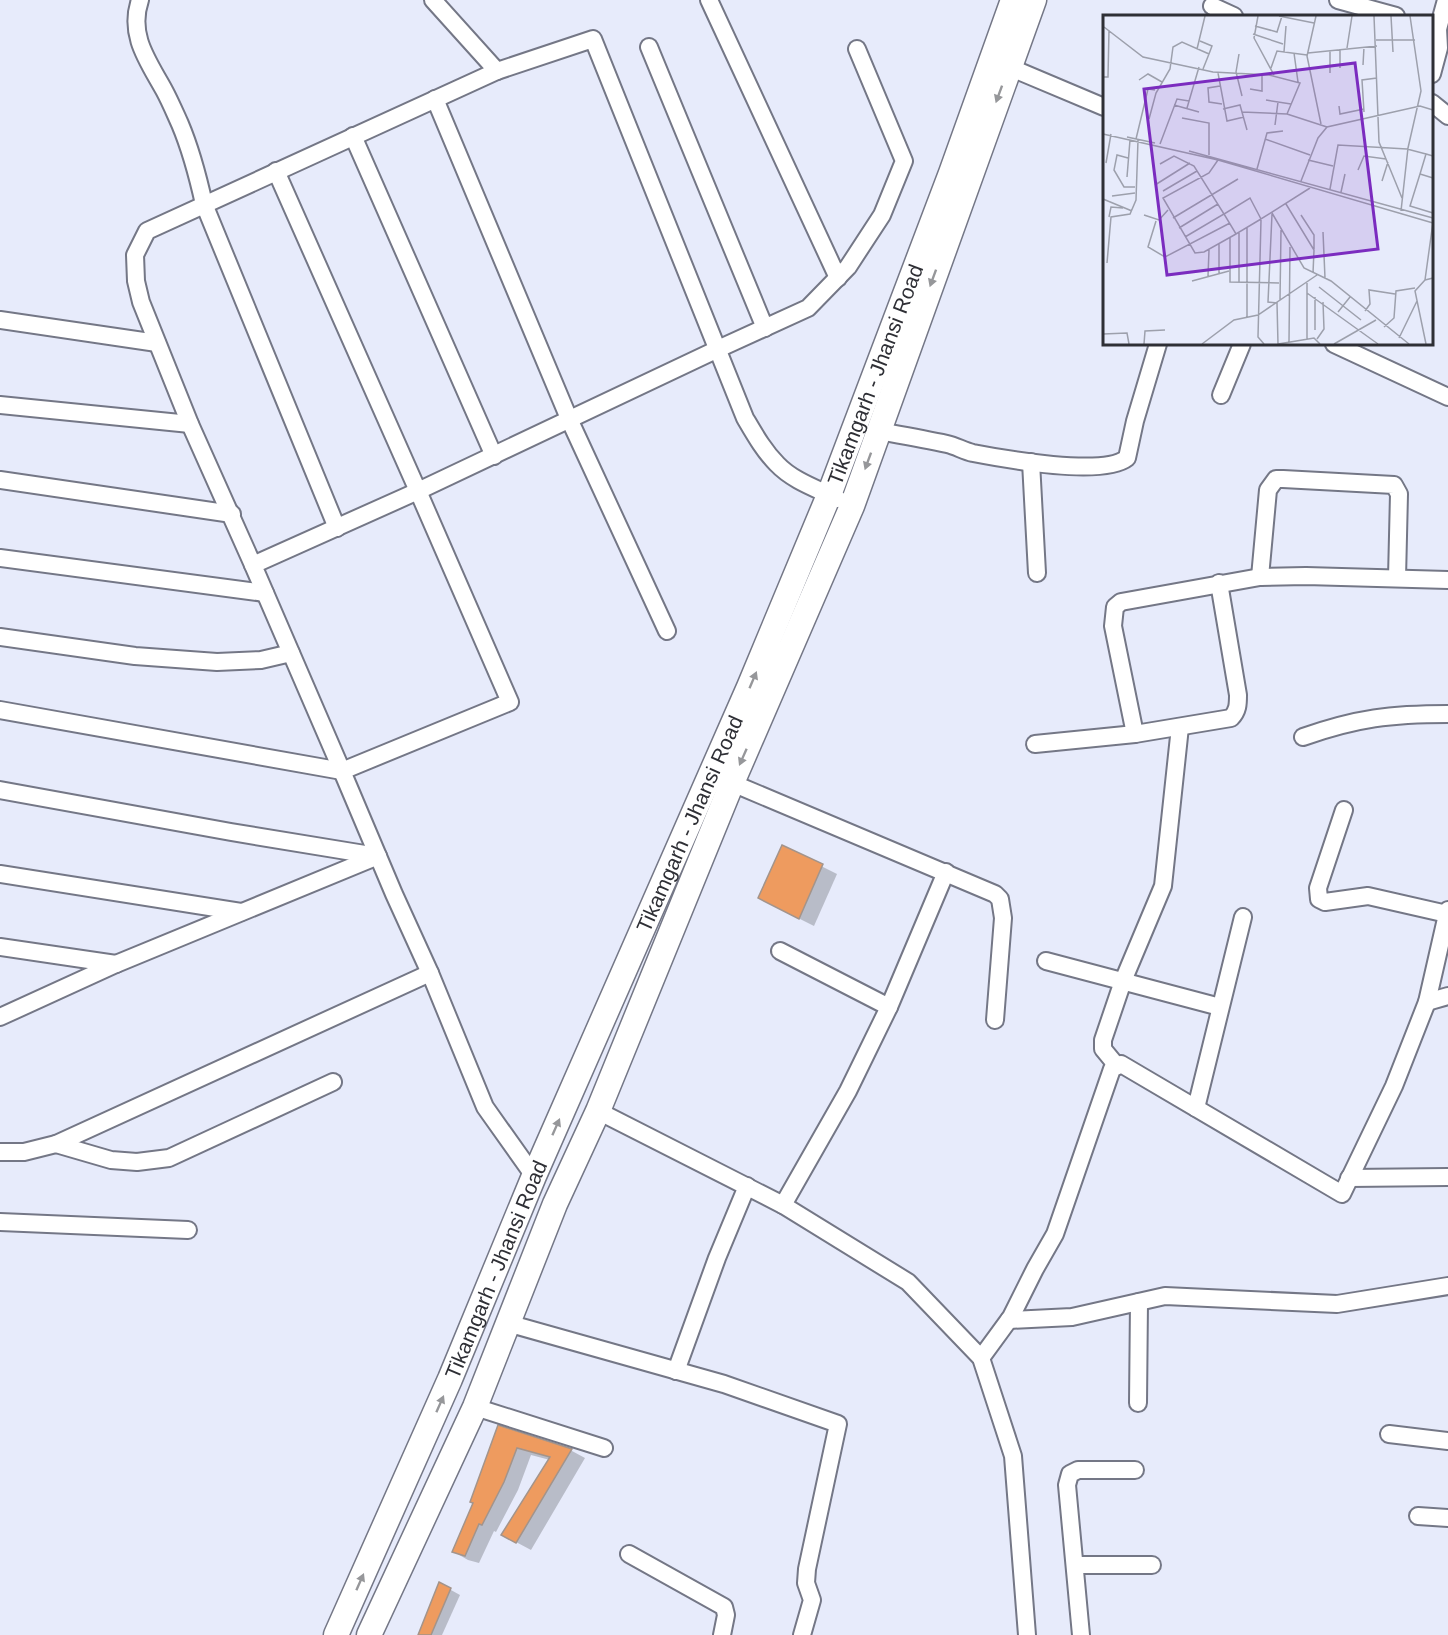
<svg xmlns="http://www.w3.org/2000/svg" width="1448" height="1635" font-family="Helvetica,sans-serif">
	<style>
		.shadow { fill: #0003 }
		.building { fill: #ee9b5f; stroke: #a3948b; stroke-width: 1.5 }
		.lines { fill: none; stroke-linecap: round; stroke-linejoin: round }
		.street-casing { stroke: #747786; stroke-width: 20 }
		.secondary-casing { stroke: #747786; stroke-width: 27 }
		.street { stroke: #fff; stroke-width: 16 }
		.secondary { stroke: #fff; stroke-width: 24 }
		.oneway { fill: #96979a }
		.labels { text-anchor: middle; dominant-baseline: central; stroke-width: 6; stroke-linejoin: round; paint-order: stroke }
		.street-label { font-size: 21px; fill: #2e2f35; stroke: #f7f8ff }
		.inset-road { fill: none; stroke: #9da0ac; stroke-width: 1.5 }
		.view { fill: #7b2cbf; fill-opacity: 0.15; stroke: #7b2cbf; stroke-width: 3 }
		.inset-edge { fill: none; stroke: #2e2f35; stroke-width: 3 }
	</style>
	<rect width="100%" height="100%" fill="#e7ebfb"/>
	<!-- shadow -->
	<g class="shadow">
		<path d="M783,847L837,874L814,926L774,906Z"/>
		<path d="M499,1427L572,1451L585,1458L531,1550L503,1535L550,1460L531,1455L518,1490L496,1532L494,1531L479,1563L468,1560L454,1552L475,1503Z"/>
		<path d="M440,1584L460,1595L442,1635H419Z"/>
	</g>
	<!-- building -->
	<g class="building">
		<path d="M782,845L823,864L799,919L758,898Z"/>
		<path d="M498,1425L572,1449L516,1543L501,1535L550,1457L517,1448L504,1482L482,1525L479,1524L465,1556L452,1552L473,1503L470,1502Z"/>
		<path d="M439,1582L451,1588L431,1635H418Z"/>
	</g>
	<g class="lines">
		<!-- street casing -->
		<g class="street-casing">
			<g id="street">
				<path d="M140,0C128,35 148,61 164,90C170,101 175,113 180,124C191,150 198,177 204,204L337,528"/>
				<path d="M433,0L497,71"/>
				<path d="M709,0L838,278"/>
				<path d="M1338,0L1396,16"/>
				<path d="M1212,6L1234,16"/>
				<path d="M1432,27L1438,29L1439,48L1432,74"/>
				<path d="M1438,29L1446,0"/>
				<path d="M649,47L765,328"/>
				<path d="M1009,67L1104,107"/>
				<path d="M435,99L570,421L667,631"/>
				<path d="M1432,103L1448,116"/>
				<path d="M353,136L494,456"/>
				<path d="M276,171L418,491L718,349L808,308L848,267L882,215L904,161L857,49"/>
				<path d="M0,320L157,343"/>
				<path d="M1334,344L1448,397"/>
				<path d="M1221,395L1242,344"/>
				<path d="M0,405L190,424"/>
				<path d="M879,431C901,435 924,439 947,444C956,446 964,451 973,453C1004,459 1103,477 1127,458L1135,421L1158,344"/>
				<path d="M1031,462L1037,573"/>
				<path d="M0,480L232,514"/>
				<path d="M0,558L265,593"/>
				<path d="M253,565L190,424L141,302L136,281L135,255L147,231L497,71L593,39L745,418C755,435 764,451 777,464C793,481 818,489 838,499"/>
				<path d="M1260,577L1268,490L1276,479H1283L1394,485L1399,494L1397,578"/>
				<path d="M0,637L135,656L217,662L261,660L291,653"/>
				<path d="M0,710L342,771"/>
				<path d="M1135,734L1113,626L1115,607L1121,602L1260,577L1306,576L1448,580"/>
				<path d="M1303,737C1357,718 1391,714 1448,714"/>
				<path d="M1035,744L1135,734L1231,718C1238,711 1238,704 1238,695L1219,583"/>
				<path d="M342,771L253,565L418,491L510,702L342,771L394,894L430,973L485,1107L534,1176"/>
				<path d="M732,783L995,894L1000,899L1003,918L995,1020"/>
				<path d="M0,790L231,832L377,856"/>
				<path d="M1344,810L1318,888L1319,899L1325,902L1368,896L1447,914"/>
				<path d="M0,874L241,912"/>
				<path d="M0,947L116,964"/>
				<path d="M780,951L889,1007"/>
				<path d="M1046,961L1220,1007"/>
				<path d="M1427,1002L1448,996"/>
				<path d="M0,1017L116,964L378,856"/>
				<path d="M1117,1066L1103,1049V1040L1123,981L1163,886L1180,727"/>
				<path d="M1196,1108L1243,917"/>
				<path d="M598,1111L783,1205L908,1282L981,1358L1013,1456L1027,1635"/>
				<path d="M56,1144L111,1160L137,1162L169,1158L333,1082"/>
				<path d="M0,1152H24L56,1144L430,973"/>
				<path d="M1349,1178L1448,1177"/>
				<path d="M783,1205L848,1091L889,1007L946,872"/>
				<path d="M0,1222L188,1230"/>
				<path d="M1009,1320L1072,1317L1165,1296L1337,1304L1448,1286"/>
				<path d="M507,1323L724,1384L838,1424L807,1569L806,1583L812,1600L802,1635"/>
				<path d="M981,1358L1011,1317L1035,1269L1055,1234L1112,1069L1121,1064L1342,1194L1394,1086L1427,1002L1448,910"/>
				<path d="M676,1371L717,1258L747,1186"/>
				<path d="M1138,1403L1139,1302"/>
				<path d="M475,1407L604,1448"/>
				<path d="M1389,1434L1448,1441"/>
				<path d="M1418,1516L1448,1518"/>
				<path d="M629,1554L724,1607L726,1615L722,1635"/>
				<path d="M1075,1565H1152"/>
				<path d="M1081,1635L1067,1485L1070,1474L1078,1470H1135"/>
			</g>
		</g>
		<!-- secondary casing -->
		<g class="secondary-casing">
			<g id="secondary">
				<path id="s1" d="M336,1635L450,1379L534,1176L749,687L829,495L951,173L1013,0"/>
				<path d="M369,1635L475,1407L555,1204L598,1111L732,783L852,506L1034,0"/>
			</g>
		</g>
		<!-- street -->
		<use href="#street" class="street"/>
		<!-- secondary -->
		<use href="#secondary" class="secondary"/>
	</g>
	<!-- one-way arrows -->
	<defs><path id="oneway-solid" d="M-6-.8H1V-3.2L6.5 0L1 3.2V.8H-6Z" transform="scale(1.5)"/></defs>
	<g class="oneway">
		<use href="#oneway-solid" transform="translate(999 94) rotate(110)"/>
		<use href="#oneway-solid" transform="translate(933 278) rotate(110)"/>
		<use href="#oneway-solid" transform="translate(868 461) rotate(110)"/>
		<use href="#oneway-solid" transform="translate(753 680) rotate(-67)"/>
		<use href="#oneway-solid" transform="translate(743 757) rotate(114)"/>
		<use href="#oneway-solid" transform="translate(556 1127) rotate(-66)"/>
		<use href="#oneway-solid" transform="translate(440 1404) rotate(-66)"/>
		<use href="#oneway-solid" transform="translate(360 1582) rotate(-66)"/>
	</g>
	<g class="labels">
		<!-- street labels -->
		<g class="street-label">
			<text stroke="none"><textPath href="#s1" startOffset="1371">Tikamgarh - Jhansi Road</textPath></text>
			<text stroke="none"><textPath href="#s1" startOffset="885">Tikamgarh - Jhansi Road</textPath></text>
			<text stroke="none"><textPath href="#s1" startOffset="399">Tikamgarh - Jhansi Road</textPath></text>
		</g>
	</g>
	<!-- overview -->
	<g transform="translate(1103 15)">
		<rect width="330" height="330" fill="#e7ebfb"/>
		<path class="inset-road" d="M155,1L151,23L171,60M176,1L211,8M213,1L204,41L218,109M271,1L276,127L299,183M288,1L290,37M152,11L174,17L179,1M1,12L40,42L110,57L166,60L197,68L184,99L224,112M150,19L180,29M273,25H312M97,26L109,31L106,39M244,33L249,1M94,34L102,1M237,34V53M227,36V58M181,37L183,11M191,38L195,67M205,38L274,31M260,50L261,32M168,53L174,36L204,40M133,57L139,81M133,57L136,39M115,58L124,106L141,102M0,62H5L6,15M36,65L45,59L59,67M117,71L105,73L106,87L119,89M147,74L159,76V59M163,85L188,89M71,90L96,97M236,91L237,99L261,94M84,93L96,52M120,94L137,90L144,115M139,97L184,99M261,97L259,65L274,63M79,103L106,108V140M46,104L53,78L67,54L70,32L79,27L106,39L100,54M172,110L175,87M0,119L115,145L330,208M24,122L52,128M33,124L45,74L52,75M162,124L207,140M57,129L74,84L86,86M86,136L330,203M330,141L323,139L317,159L330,163M25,143L14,140L11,155L21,172H32M115,145L106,158L60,183L92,238L101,237L133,219M205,145L230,151M3,148L8,119M57,149L71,141L91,151L121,199L82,222M154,154L164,118L180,116M255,155L261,141L283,144M317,159L307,191L330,198M24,162L27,125M198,166L215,123L224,112L317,91L330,95M279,166L285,147M52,170L87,148M227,174L235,130L304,134L323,139M60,176L94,156M238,177L242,159M9,181L32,178M0,184L29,196M183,189L211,235L210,258M298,196L305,133L318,76L307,1M169,198L201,253L228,266L306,329M169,199L165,287L174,288L175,329L211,323L217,329M41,200L56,205L65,195M198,200L211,220V234M6,202L8,192L20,193M70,203L135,164M158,204L133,219L121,199L147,183L158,204L207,173M158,205L155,322L161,329M53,206L45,232L62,242L127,208M330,207L322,265L330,263M144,212V303M76,213L115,189M220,217L222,263M127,222V267L176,268M116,229V258M4,248L8,202L27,199L33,185L35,125M105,261L106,235M322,265L312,276L323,329M89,266L126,256M136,268V217M216,272L258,305M204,278L275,329M212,282V315M177,285L178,215M262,296L267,289L266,275L292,279M235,297L247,282M281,312L291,303L293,276L312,273M0,319L24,318L26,329M296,323L314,286M214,324L221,314L220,287M204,325V268M186,327L187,232M41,329L42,316L62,315M99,329L131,305L155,300L214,260M231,329L273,305"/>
		<path class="view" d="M252,48L275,234L64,260L41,74Z"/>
		<rect width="330" height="330" class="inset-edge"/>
	</g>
</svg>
